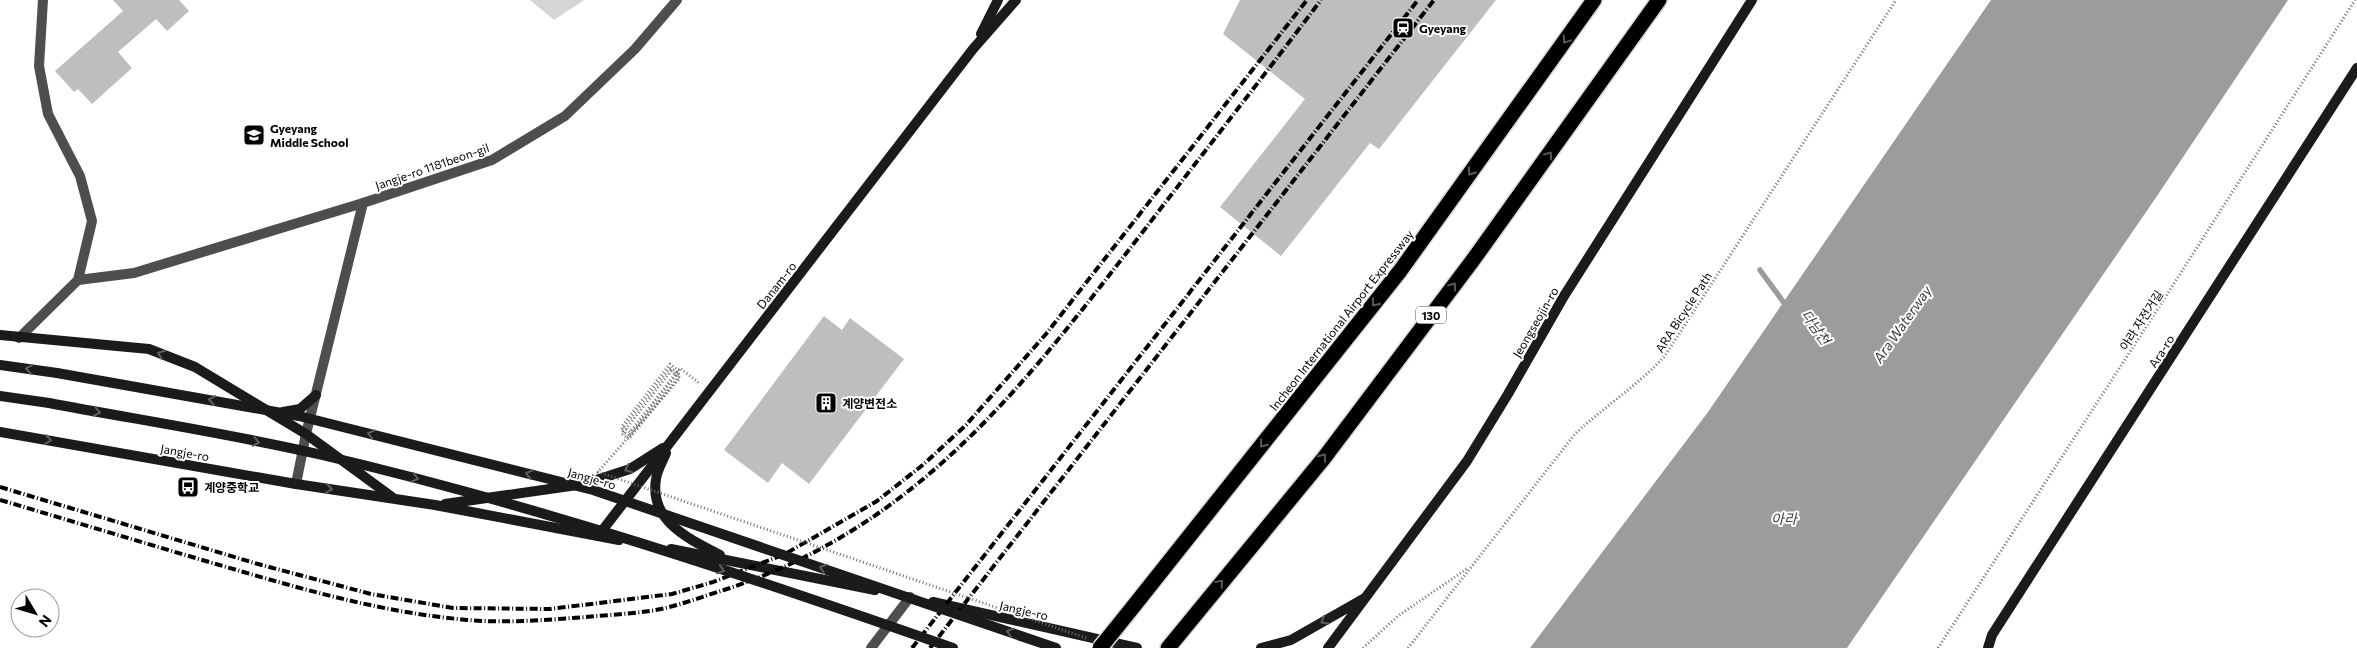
<svg xmlns="http://www.w3.org/2000/svg" width="2357" height="648" font-family="Commissioner,'Noto Sans KR',sans-serif">
	<style>
		.green { fill: #d5d5d5 }
		.water { fill: #9c9c9c }
		.lines { fill: none; stroke-linecap: round; stroke-linejoin: round }
		.stream { stroke: #9c9c9c; stroke-width: 5.5 }
		.building { fill: #bebebe }
		.highway-casing { stroke: #dbdbdb; stroke-width: 18 }
		.path { stroke: #707070; stroke-width: 3; stroke-dasharray: 1 2.5; stroke-linecap: butt }
		.street { stroke: #4e4e4e; stroke-width: 10 }
		.secondary { stroke: #1b1b1b; stroke-width: 10 }
		.highway { stroke: #000; stroke-width: 15 }
		.rail { stroke: #000; stroke-width: 4; stroke-dasharray: 8 2.5 1 2.5; stroke-linecap: butt }
		.highway-bridge-casing { stroke: #dbdbdb; stroke-width: 18; stroke-linecap: butt }
		.path-bridge { stroke: #707070; stroke-width: 3; stroke-dasharray: 1 2.5; stroke-linecap: butt }
		.secondary-bridge { stroke: #1b1b1b; stroke-width: 10 }
		.highway-bridge { stroke: #000; stroke-width: 15 }
		.oneway { stroke: #595959 }
		.oneway2 { stroke: #5f5f5f }
		.labels { text-anchor: middle; dominant-baseline: central; stroke-width: 4; stroke-linejoin: round; paint-order: stroke }
		.shield { fill: #fff; stroke: #4c4c4c; stroke-width: 1 }
		.shield-label { font-size: 11px; font-weight: bold; fill: #000 }
		.poi-label { font-size: 12px; font-weight: bold; fill: #000; stroke: #fff; text-anchor: start }
		.street-label { font-size: 12px; fill: #000; stroke: #fff }
		.water-label { font-size: 14px; font-style: italic; fill: #3d3d3d; stroke: #fff }
	</style>
	<rect width="100%" height="100%" fill="#fff"/>
	<!-- green -->
	<path class="green" d="M530,0H584L554,20Z"/>
	<!-- water -->
	<path class="water" d="M1991,0H2288L2157,196L1847,648H1530L1708,412Z"/>
	<g class="lines">
		<!-- stream -->
		<path class="stream" d="M1760,270L1787,307"/>
	</g>
	<!-- building -->
	<g class="building">
		<path d="M113,0H179L189,11L167,31L156,19L118,52L132,68L92,104L78,89L74,92L55,71L123,11Z"/>
		<path d="M1240,0H1496L1379,149L1370,143L1281,256L1220,207L1305,99L1223,34Z"/>
		<path d="M824,316L842,330L850,318L904,359L809,484L782,463L768,483L724,450Z"/>
	</g>
	<g class="lines">
		<!-- highway casing -->
		<g class="highway-casing">
			<g id="highway">
				<path d="M1133,607L1400,271L1594,0"/>
				<path d="M1168,648L1324,458L1473,260L1659,0"/>
			</g>
		</g>
		<!-- path -->
		<g class="path">
			<path d="M670,368L621,430L629,436L679,371L670,364L622,426L630,432L680,368L699,383"/>
			<path d="M1363,648L1398,616L1468,568"/>
			<path d="M1408,648L1575,434C1604,407 1637,386 1664,357L1896,0"/>
			<path d="M1938,648L2159,307L2355,0"/>
		</g>
		<!-- street -->
		<g class="street">
			<path d="M78,280L134,273L363,203"/>
			<path d="M19,338L78,280L92,221L80,176L48,114L39,66L43,0"/>
			<path d="M296,484L306,434L363,203L492,160L565,116L635,49L677,0"/>
			<path d="M871,648L910,597"/>
		</g>
		<!-- secondary -->
		<g class="secondary">
			<path d="M981,34L998,0"/>
			<path d="M0,335L149,349L195,367L306,434L392,497"/>
			<path d="M0,365L57,373"/>
			<path d="M0,396L49,403"/>
			<path d="M283,412L300,409L316,395"/>
			<path d="M0,432L296,484L435,505L619,540"/>
			<path d="M666,453C663,461 657,470 656,479C649,521 689,539 720,555"/>
			<path d="M445,504L584,484L630,469L663,448"/>
			<path d="M598,536L973,49L1016,0"/>
			<path d="M671,549L875,590"/>
			<path d="M933,602L1137,648"/>
			<path d="M1261,648L1291,640L1363,599"/>
			<path d="M1328,648L1467,461L1508,394L1564,296L1752,0"/>
			<path d="M1988,648L1992,635L2357,68"/>
		</g>
		<!-- highway -->
		<use href="#highway" class="highway"/>
		<!-- rail -->
		<g class="rail">
			<path d="M0,487L258,564L371,594L453,608L550,609L672,594L713,582L785,554L877,501L924,464L966,425L1046,334L1307,0"/>
			<path d="M0,500C72,521 144,543 216,564C295,587 375,611 458,619C500,624 544,620 586,617C607,615 629,614 650,611C676,607 701,597 727,589C920,525 1026,383 1145,229C1204,152 1263,77 1321,0"/>
			<path d="M912,648L1418,0"/>
			<path d="M930,648L1434,0"/>
		</g>
		<!-- highway-bridge casing -->
		<g class="highway-bridge-casing">
			<path id="highway-bridge" d="M1100,648L1133,607"/>
		</g>
		<!-- path-bridge -->
		<path class="path-bridge" d="M670,368L680,375L629,439L622,434L671,371L680,378L598,472L1086,638"/>
		<!-- secondary-bridge -->
		<g class="secondary-bridge">
			<path d="M57,373L299,416L593,490L1056,648"/>
			<path d="M49,403C139,420 232,434 322,455C536,505 745,575 953,648"/>
		</g>
		<!-- highway-bridge -->
		<use href="#highway-bridge" class="highway-bridge"/>
	</g>
	<!-- one-way arrows -->
	<defs><path id="oneway-chevron" d="M-2-3.5L2.5 0L-2 3.5" fill="none" stroke-width="1.6" stroke-linecap="round" stroke-linejoin="round" transform="scale(1.25)"/></defs>
	<g class="oneway">
		<use href="#oneway-chevron" transform="translate(1566 40) rotate(124)"/>
		<use href="#oneway-chevron" transform="translate(1549 155) rotate(-54)"/>
		<use href="#oneway-chevron" transform="translate(1471 172) rotate(126)"/>
		<use href="#oneway-chevron" transform="translate(1453 286) rotate(-53)"/>
		<use href="#oneway-chevron" transform="translate(1375 303) rotate(128)"/>
		<use href="#oneway-chevron" transform="translate(1263 444) rotate(129)"/>
		<use href="#oneway-chevron" transform="translate(1323 457) rotate(-52)"/>
		<use href="#oneway-chevron" transform="translate(1220 583) rotate(-50)"/>
	</g>
	<g class="oneway2">
		<use href="#oneway-chevron" transform="translate(161 354) rotate(-159)"/>
		<use href="#oneway-chevron" transform="translate(29 369) rotate(-172)"/>
		<use href="#oneway-chevron" transform="translate(212 400) rotate(-170)"/>
		<use href="#oneway-chevron" transform="translate(97 412) rotate(11)"/>
		<use href="#oneway-chevron" transform="translate(371 434) rotate(-166)"/>
		<use href="#oneway-chevron" transform="translate(48 440) rotate(10)"/>
		<use href="#oneway-chevron" transform="translate(256 442) rotate(11)"/>
		<use href="#oneway-chevron" transform="translate(628 469) rotate(156)"/>
		<use href="#oneway-chevron" transform="translate(529 474) rotate(-166)"/>
		<use href="#oneway-chevron" transform="translate(415 478) rotate(14)"/>
		<use href="#oneway-chevron" transform="translate(329 489) rotate(9)"/>
		<use href="#oneway-chevron" transform="translate(823 568) rotate(-161)"/>
		<use href="#oneway-chevron" transform="translate(721 570) rotate(18)"/>
		<use href="#oneway-chevron" transform="translate(1324 621) rotate(150)"/>
		<use href="#oneway-chevron" transform="translate(1010 632) rotate(-161)"/>
	</g>
	<!-- icons -->
	<defs>
		<g id="station-square" transform="scale(1.125)"><rect x="-9" y="-9" width="18" height="18" rx="4" fill="#000" stroke="#fff"/><path d="M-3-6H3Q5-6 5-4V2Q5 4 3 4L4.5 6H3L1.5 4h-3L-3 6H-4.5L-3 4Q-5 4-5 2V-4Q-5-6-3-6ZM-3.5-4v3h7v-3ZM-3.5 1v1.5H-2V1ZM2 1v1.5H3.5V1Z" fill="#fff"/></g>
		<g id="school-square" transform="scale(1.125)"><rect x="-9" y="-9" width="18" height="18" rx="4" fill="#000" stroke="#fff"/><path d="M0-5L7-2L0 1L-7-2ZM-4 1L0 2.5L4 1V4Q0 6-4 4Z" fill="#fff"/></g>
		<g id="building-square" transform="scale(1.125)"><rect x="-9" y="-9" width="18" height="18" rx="4" fill="#000" stroke="#fff"/><path d="M-4-6H4V6H1V3H-1V6H-4ZM-2.5-4.3h1.7v1.8h-1.7ZM.8-4.3h1.7v1.8H.8ZM-2.5-1h1.7V.8h-1.7ZM.8-1h1.7V.8H.8Z" fill="#fff"/></g>
		<g id="bus-square" transform="scale(1.125)"><rect x="-9" y="-9" width="18" height="18" rx="4" fill="#000" stroke="#fff"/><path d="M-5-6H5V4H4V6H2V4H-2V6H-4V4H-5ZM-3.5-4V0h7V-4ZM-3.5 1.2v1.5H-2V1.2ZM2 1.2v1.5H3.5V1.2Z" fill="#fff"/></g>
	</defs>
	<g fill-rule="evenodd">
		<use href="#station-square" x="1403" y="28"/>
		<use href="#school-square" x="254" y="135"/>
		<use href="#building-square" x="826" y="403"/>
		<use href="#bus-square" x="188" y="487"/>
	</g>
	<g class="labels">
		<!-- shield labels -->
		<rect class="shield" x="1416" y="306.5" width="30" height="17" rx="4"/>
		<g class="shield-label">
			<text x="1431" y="315">130</text>
		</g>
		<!-- poi labels -->
		<g class="poi-label">
			<text x="1419" y="28">Gyeyang</text>
			<text x="270" y="128">Gyeyang<tspan x="270" dy="14">Middle School</tspan></text>
			<text x="842" y="403">계양변전소</text>
			<text x="204" y="487">계양중학교</text>
		</g>
		<!-- street labels -->
		<g class="street-label">
			<text transform="translate(432 166) rotate(-19)">Jangje-ro 1181beon-gil</text>
			<text transform="translate(776 285) rotate(-52)">Danam-ro</text>
			<text transform="translate(1683 312) rotate(-57)">ARA Bicycle Path</text>
			<text transform="translate(1341 320) rotate(-52)">Incheon International Airport Expressway</text>
			<text transform="translate(2141 320) rotate(-57)">아라 자전거길</text>
			<text transform="translate(1535 322) rotate(-60)">Jeongseojin-ro</text>
			<text transform="translate(2161 351) rotate(-57)">Ara-ro</text>
			<text transform="translate(185 452) rotate(10)">Jangje-ro</text>
			<text transform="translate(592 478) rotate(16)">Jangje-ro</text>
			<text transform="translate(1024 610) rotate(13)">Jangje-ro</text>
		</g>
		<!-- water labels -->
		<g class="water-label">
			<text transform="translate(1902 324) rotate(-55)">Ara Waterway</text>
			<text transform="translate(1816 327) rotate(54)">다남천</text>
			<text x="1784" y="518">아라</text>
		</g>
	</g>
	<!-- north arrow -->
	<g transform="translate(35 613) rotate(128)"><circle r="24" fill="#ffffff" stroke="#999999"/>
	<path d="M0-4L9 19L0 12L-9 19Z" fill="#000000"/>
	<text y="-8" font-size="14" font-weight="bold" text-anchor="middle" fill="#000000">N</text>
	</g>
</svg>
